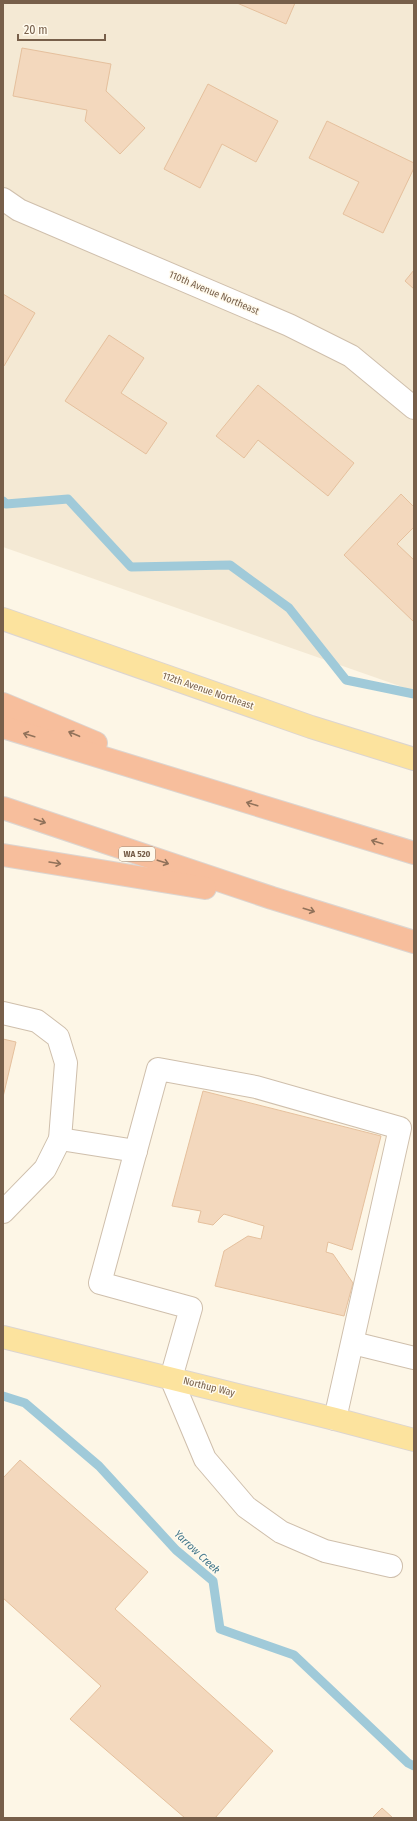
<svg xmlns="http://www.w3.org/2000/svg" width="417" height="1821" font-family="'Fira Sans Condensed',sans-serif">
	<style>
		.residential { fill: #f4e9d4 }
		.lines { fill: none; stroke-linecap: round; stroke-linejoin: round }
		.stream { stroke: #a0cad9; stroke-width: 9 }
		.building { fill: #f3d8bd; stroke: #e5c09d }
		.minor-casing { stroke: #cfbfac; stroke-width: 24 }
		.major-casing { stroke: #dcd5d0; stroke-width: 24 }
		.highway-casing { stroke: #dcd5d0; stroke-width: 24 }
		.minor { stroke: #fff; stroke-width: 22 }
		.major { stroke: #fce39e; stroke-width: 22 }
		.highway { stroke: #f7be9c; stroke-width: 22 }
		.oneway { stroke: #91725a }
		.labels { text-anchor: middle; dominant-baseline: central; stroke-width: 3; stroke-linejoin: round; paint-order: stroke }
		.shield { fill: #fffaed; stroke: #a08e7b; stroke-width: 1 }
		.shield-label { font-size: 9px; font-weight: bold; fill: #775f4a }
		.street-label { font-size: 10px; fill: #775f4a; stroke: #fffaed }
		.water-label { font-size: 11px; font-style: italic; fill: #43778b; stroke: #fffaed }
	</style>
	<rect width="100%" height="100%" fill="#fdf6e6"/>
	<!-- residential -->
	<path class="residential" d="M3,3H414V691L3,547Z"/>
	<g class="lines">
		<!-- stream -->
		<g class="stream">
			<path d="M3,501L6,504L68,499L131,567L230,565L289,608L346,680L414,694"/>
			<path d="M3,1396L25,1403L99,1466L176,1550L213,1581L220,1629L294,1655L408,1763L414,1766"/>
		</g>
	</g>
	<!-- building -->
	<g class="building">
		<path d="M237,3H295L286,24Z"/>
		<path d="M22,48L111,64L106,91L145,128L120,154L85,121L87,110L13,96Z"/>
		<path d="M208,84L278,121L256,162L222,144L200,188L164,169Z"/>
		<path d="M327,121L414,163V168L383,233L343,214L359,182L309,158Z"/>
		<path d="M414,270V289L405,281Z"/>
		<path d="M3,294L35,313L4,366L3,365Z"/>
		<path d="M109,335L144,358L121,393L167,423L146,454L65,401Z"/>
		<path d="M258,385L354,463L328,496L258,440L244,458L216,436Z"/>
		<path d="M401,494L414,507V527L397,544L414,560V622L344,555Z"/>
		<path d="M3,1039L16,1042L3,1097Z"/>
		<path d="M203,1091L381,1136L352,1250L328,1242L326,1252L333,1254L353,1283L344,1316L215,1286L224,1251L248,1236L261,1239L264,1226L224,1214L213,1225L198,1222L201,1211L172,1206Z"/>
		<path d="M20,1460L148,1572L115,1609L273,1751L215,1818H185L70,1719L101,1686L3,1598V1478Z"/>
		<path d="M382,1808L393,1818H372Z"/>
	</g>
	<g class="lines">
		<!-- minor casing -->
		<g class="minor-casing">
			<g id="minor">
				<path d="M3,199L19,210L289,325L351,356L414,408"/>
				<path d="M3,1013L37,1021L58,1037L66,1063L60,1139L45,1169L3,1212"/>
				<path d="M60,1139L136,1151"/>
				<path d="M353,1343L414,1358"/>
				<path d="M335,1419L400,1128L256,1087L158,1069L100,1283L191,1308L171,1378L205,1459L246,1507L281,1532L325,1551L391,1566"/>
			</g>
		</g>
		<!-- major casing -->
		<g class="major-casing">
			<g id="major">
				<path d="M3,619L311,727L414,759"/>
				<path d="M3,1337L335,1419L414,1440"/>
			</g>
		</g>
		<!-- highway casing -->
		<g class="highway-casing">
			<g id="highway">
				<path d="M3,704L96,743"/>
				<path d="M3,727L414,853"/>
				<path d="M3,808L272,898L414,942"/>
				<path d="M3,855L205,888"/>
			</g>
		</g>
		<!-- minor -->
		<use href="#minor" class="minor"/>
		<!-- major -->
		<use href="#major" class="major"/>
		<!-- highway -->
		<use href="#highway" class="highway"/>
	</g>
	<!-- one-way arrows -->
	<defs><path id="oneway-shaft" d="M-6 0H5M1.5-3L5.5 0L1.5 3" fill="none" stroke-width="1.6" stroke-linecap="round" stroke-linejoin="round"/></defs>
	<g class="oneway">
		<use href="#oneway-shaft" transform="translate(74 734) rotate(-157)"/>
		<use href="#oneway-shaft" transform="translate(29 735) rotate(-163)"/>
		<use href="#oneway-shaft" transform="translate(252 804) rotate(-163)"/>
		<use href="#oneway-shaft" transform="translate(40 821) rotate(19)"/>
		<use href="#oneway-shaft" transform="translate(377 842) rotate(-163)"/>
		<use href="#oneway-shaft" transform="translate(163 862) rotate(18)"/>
		<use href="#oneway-shaft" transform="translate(55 863) rotate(9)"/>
		<use href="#oneway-shaft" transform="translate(309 910) rotate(17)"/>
	</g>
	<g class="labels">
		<!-- shield labels -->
		<rect class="shield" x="119" y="847" width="36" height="14" rx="3"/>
		<g class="shield-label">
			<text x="137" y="854">WA 520</text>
		</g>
		<!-- street labels -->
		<g class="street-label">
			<text transform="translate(214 293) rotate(23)">110th Avenue Northeast</text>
			<text transform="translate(208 691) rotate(19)">112th Avenue Northeast</text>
			<text transform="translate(209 1387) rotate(14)">Northup Way</text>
		</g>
		<!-- water labels -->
		<g class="water-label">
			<text transform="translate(197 1552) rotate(43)">Yarrow Creek</text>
		</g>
	</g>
	<!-- border -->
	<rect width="417" height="1821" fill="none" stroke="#775f4a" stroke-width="8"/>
	<!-- scale -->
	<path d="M18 34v6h87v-6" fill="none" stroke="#775f4a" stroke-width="2"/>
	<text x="24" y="34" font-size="12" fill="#775f4a" stroke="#fffaed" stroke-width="3" paint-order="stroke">20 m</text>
</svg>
